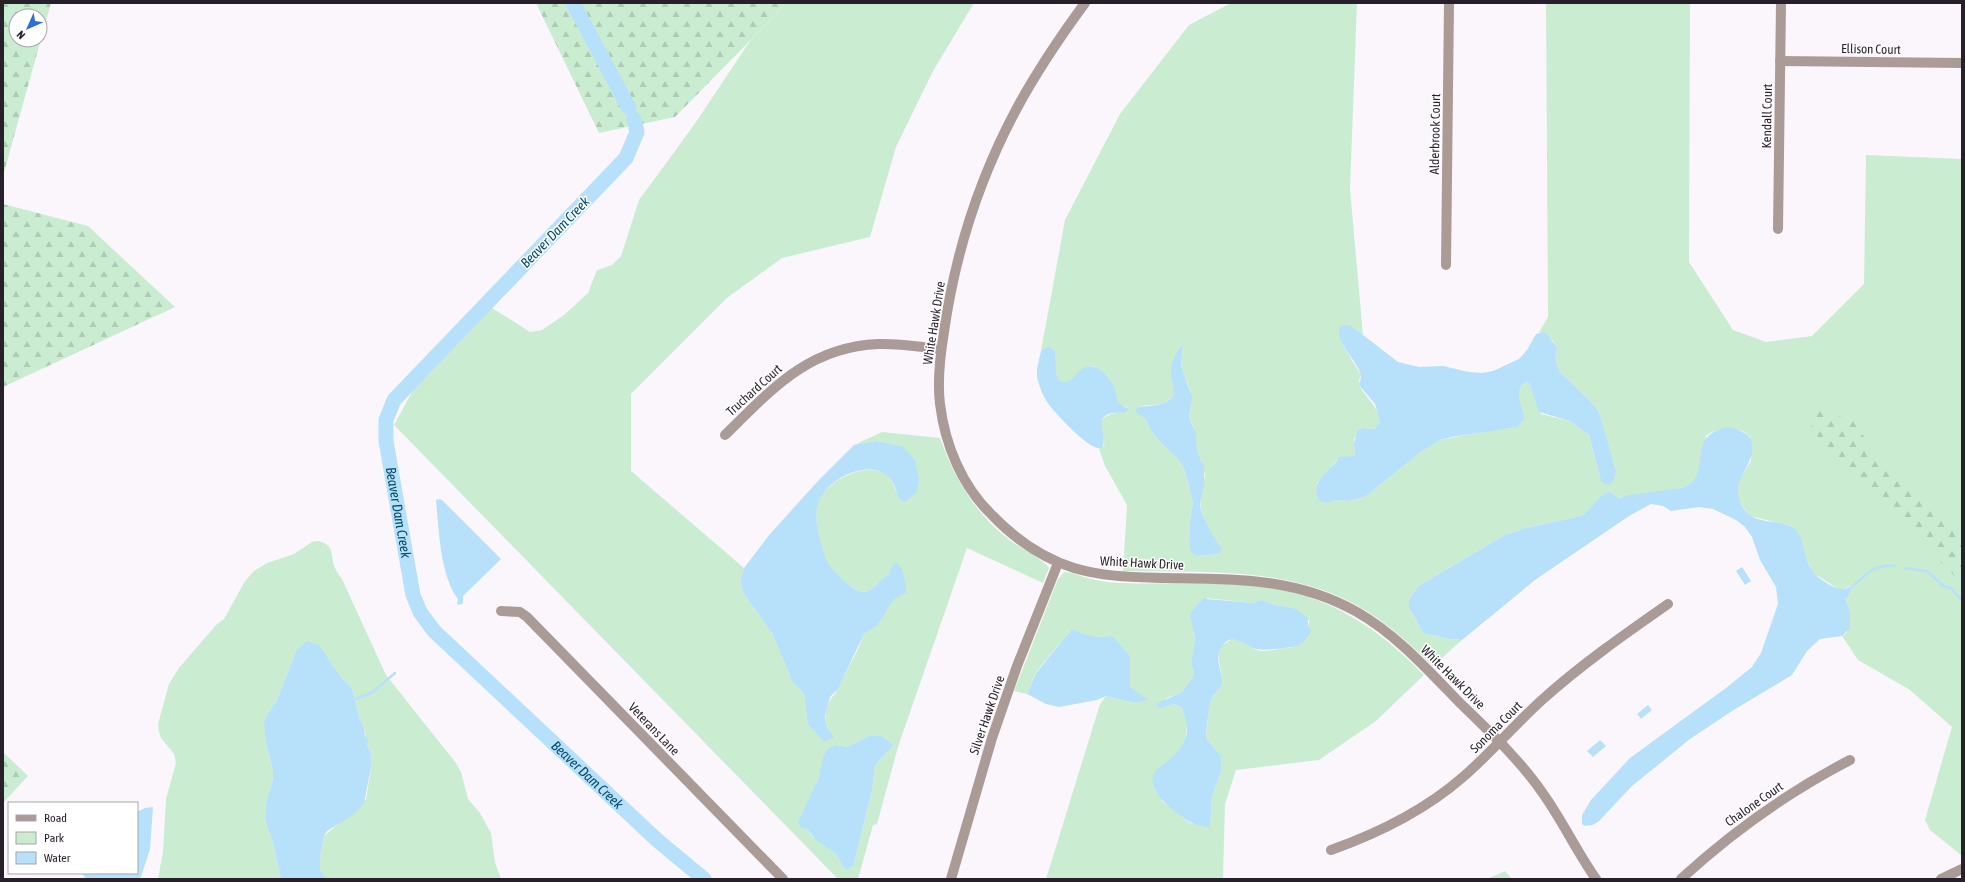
<svg xmlns="http://www.w3.org/2000/svg" width="1965" height="882" font-family="'Asap Condensed',sans-serif">
	<style>
		.green { fill: #caedd2; fill-rule: evenodd }
		.forest { fill: url(#forest-firs); fill-rule: evenodd }
		.water { fill: #b7e0fa }
		.lines { fill: none; stroke-linecap: round; stroke-linejoin: round }
		.stream { stroke: #b7e0fa; stroke-width: 2.5 }
		.river { stroke: #b7e0fa; stroke-width: 15 }
		.minor { stroke: #ab9b97; stroke-width: 10 }
		.labels { text-anchor: middle; dominant-baseline: central; stroke-width: 3; stroke-linejoin: round; paint-order: stroke }
		.street-label { font-size: 13px; fill: #271f2a; stroke: #fff }
		.water-label { font-size: 14px; font-style: italic; fill: #004b6d; stroke: #fff }
	</style>
	<defs>
		<pattern id="forest-firs" width="22" height="20" patternUnits="userSpaceOnUse"><rect width="22" height="20" fill="#caedd2"/><path d="M5 1l3.5 6h-7zM16 11l3.5 6h-7z" fill="#aecbb4"/></pattern>
	</defs>
	<rect width="100%" height="100%" fill="#fbf6fc"/>
	<!-- green -->
	<g class="green">
		<path d="M787,3H974L933,71L896,147L870,237L782,258L727,298L631,394V471L744,568L740,581L744,594L772,633L792,681L804,692L808,725L824,742L833,737C831,734 828,730 827,726C823,718 828,699 835,694L857,651L863,636L868,630L879,623L886,608L896,596L907,593L892,566L888,575C880,578 873,592 864,592C859,592 855,589 850,586C843,581 834,573 829,565C820,550 812,516 819,500C824,489 838,479 848,475C860,470 872,468 884,473C894,478 893,488 898,495C900,498 903,500 905,501L876,441L854,445L882,432L940,438C954,477 974,512 1007,538C1015,545 1047,562 1049,568L1043,583L967,548L898,747L877,824L873,825L858,879H838L394,425L412,392L492,308L530,332L542,330L564,315L588,293L597,270L612,265L621,256L639,200L694,125L750,41ZM871,735L882,736L894,745L875,765L872,790L855,860L853,866L845,869L835,853L812,836L807,829L799,822L819,777L828,748L835,745L847,747Z"/>
		<path d="M1231,3H1357L1350,189L1363,335L1354,328L1344,347L1361,375C1360,378 1359,380 1359,382C1358,391 1380,406 1380,422L1374,429L1364,428L1354,439L1355,456L1337,460L1317,483L1318,498L1323,502L1337,500L1349,501L1365,497L1421,452L1440,440L1497,429L1513,428L1523,413C1518,404 1517,394 1522,385L1526,382L1530,384L1532,388L1541,414L1570,421L1589,435L1600,476L1615,467L1609,453L1599,412L1592,403L1560,372L1556,363L1557,348L1553,341L1549,336L1539,332L1548,317L1546,3H1690L1689,262L1733,330L1766,342L1812,336L1864,284L1866,155L1962,159V856L1930,830L1925,820L1952,727L1910,690L1858,660L1842,636L1847,632L1848,607L1846,596L1854,585L1840,590L1813,573L1791,526L1750,516L1743,507L1738,497V488L1740,479L1751,461L1750,437C1740,425 1717,427 1706,436C1704,448 1701,473 1694,481C1683,494 1636,492 1619,498L1610,492L1598,500L1587,513L1581,516L1526,528L1505,535L1418,586L1409,600L1412,613L1423,633L1449,639L1462,640L1433,666C1412,646 1392,627 1368,612C1294,565 1206,573 1123,571L1127,505L1105,466L1099,449L1104,446C1105,440 1103,436 1101,430C1098,415 1114,412 1125,413L1127,407L1118,404C1112,384 1113,379 1094,366C1085,366 1082,371 1076,377C1074,379 1070,381 1068,382C1051,386 1055,360 1055,351L1049,346L1041,351L1065,220L1120,114L1189,25ZM1183,345L1181,366L1190,390L1191,405L1189,418L1194,428L1197,451L1202,461L1205,475L1200,495L1201,512L1213,537L1218,543L1219,554L1196,556L1189,543L1190,522L1193,503L1185,470L1178,459L1162,444L1150,429L1146,419L1135,410C1141,402 1163,409 1173,396C1178,390 1171,385 1172,378C1172,368 1180,355 1183,345Z"/>
		<path d="M318,541C336,545 330,556 335,568C337,572 340,576 342,579L386,675L456,763L461,772L468,799L480,813L491,833L495,862L501,879H327L320,870V858L324,836L366,799L372,763L370,757L372,755L367,745L364,727L360,720L352,688L341,677L320,646L296,651L277,700L266,717L267,747L273,770V779L266,803L265,820L273,843L281,879H158L163,852L166,799L176,763L174,754L161,738L159,732L158,724L169,684L179,668L216,625L224,619L245,581L254,571L267,563L294,554L312,542Z"/>
		<path d="M1064,572C1072,572 1080,576 1087,578C1099,581 1111,583 1123,583C1171,585 1221,580 1269,587C1333,598 1379,629 1424,675L1376,721L1319,760L1236,770L1225,804L1223,879H1046L1100,704L1106,696L1135,703L1130,687V656L1098,639L1086,636L1072,629L1036,672L1027,694L1014,691L1058,579ZM1205,598L1253,603L1261,600L1275,605L1294,608L1309,621V628L1312,631L1290,648C1279,647 1268,653 1257,650C1250,648 1245,642 1238,640C1234,638 1230,640 1227,642C1211,651 1223,668 1222,681C1221,690 1215,692 1212,699C1207,710 1208,726 1206,738L1221,756L1222,769L1212,796L1210,827L1190,823L1163,802L1154,789L1153,776L1161,766L1178,754L1185,743L1187,722L1181,707L1174,704L1163,708L1165,699L1182,692L1193,677L1194,671L1191,665L1195,640L1193,630L1198,604Z"/>
		<path d="M1505,871L1512,879H1487Z"/>
	</g>
	<!-- forest -->
	<g class="forest">
		<path d="M3,3H51L3,176ZM16,16H40V40H16Z"/>
		<path d="M536,3H787L675,117L599,133Z"/>
		<path d="M3,204L88,226L175,307L3,387Z"/>
		<path d="M1822,410L1853,421L1877,455L1918,496L1934,505L1962,532V583L1917,539L1911,530L1903,524L1886,501L1856,480L1844,462L1822,443L1811,426L1814,415Z"/>
		<path d="M3,752L28,776L3,803Z"/>
	</g>
	<!-- water -->
	<g class="water">
		<path d="M1342,325H1349L1354,328L1398,362L1419,367L1443,366L1469,372L1482,373L1493,371L1519,359L1527,350L1536,334L1543,332L1549,336L1557,348L1556,363L1560,372L1592,403L1599,412L1616,472L1613,481L1609,485L1603,483L1601,480L1589,435L1570,421L1539,412L1530,384L1526,382L1522,385C1514,400 1524,406 1524,419L1517,427L1452,437L1440,440L1421,452L1365,497L1349,501L1337,500L1326,503L1320,501C1308,485 1327,472 1337,461L1338,457L1355,456L1354,443L1358,430L1364,428L1374,429L1380,422L1375,404L1359,385C1359,382 1361,380 1361,376C1359,362 1334,342 1340,327Z"/>
		<path d="M1183,344L1181,366L1192,397L1189,418L1196,433L1197,451L1204,466V484L1200,504L1201,512L1213,536L1222,549L1219,554L1196,556L1191,552L1189,543L1190,522L1193,503L1185,470L1178,459L1162,444L1150,429L1146,419L1137,413L1135,410L1138,407C1145,406 1152,406 1160,404C1182,397 1171,388 1171,372C1171,361 1176,352 1183,344Z"/>
		<path d="M1049,346L1055,351L1056,375L1060,381C1072,384 1074,376 1081,370C1094,359 1107,374 1113,385C1117,391 1116,397 1118,403L1129,409L1125,413C1085,410 1111,436 1102,448C1091,453 1054,412 1047,402C1043,396 1040,388 1038,381C1035,371 1039,361 1041,351Z"/>
		<path d="M1729,427L1737,429L1748,435C1764,457 1732,476 1739,498C1749,533 1785,513 1798,533C1801,537 1802,542 1803,547C1809,568 1811,574 1830,585C1841,591 1845,590 1855,584L1846,599L1850,614V628L1842,636L1820,639L1807,651L1792,675L1732,711L1690,739L1632,786L1599,821L1593,825L1585,826L1582,824V815L1591,800L1630,758L1726,688L1752,667L1761,653L1778,604L1776,587L1760,560L1752,537L1745,527L1736,520L1713,509L1699,507L1671,511L1663,506L1651,504L1629,516L1535,580L1462,640L1449,639L1423,633L1409,607V600L1418,586L1505,535L1526,528L1581,516C1593,510 1597,495 1610,492L1619,498L1628,495L1682,488C1717,476 1681,435 1729,427Z"/>
		<path d="M876,441L903,447L915,460L919,479L917,492L905,502L900,500C895,491 895,480 885,474C864,461 830,479 820,499C811,515 821,549 829,564C831,568 835,572 839,576C845,582 855,592 864,592C873,592 880,578 888,575L892,566L896,563C905,568 905,584 907,593C886,599 890,611 878,624C873,629 867,630 863,636L838,689L830,697L825,717L826,725L834,737L824,742L808,725L804,693L792,681L772,633L744,594L740,581L744,568L770,534L817,482L854,445Z"/>
		<path d="M439,499L442,500L501,559L463,596V603L460,605L457,604L458,599C440,575 439,530 436,500Z"/>
		<path d="M1742,567L1751,581L1745,585L1736,571Z"/>
		<path d="M1205,597L1207,599L1253,603L1261,600L1275,605L1294,608L1307,617L1309,627L1312,631C1309,634 1305,641 1301,644C1296,648 1261,651 1256,649C1243,645 1230,629 1220,650C1215,660 1222,670 1222,680C1222,690 1215,691 1212,699C1208,707 1207,728 1206,738L1221,756L1222,769L1212,796L1210,828C1204,826 1195,825 1190,822C1177,814 1148,794 1153,776C1154,771 1161,766 1165,763C1186,748 1193,732 1181,707L1174,704L1163,708H1159L1156,704L1182,692L1193,677L1194,671L1191,665L1195,639L1190,614L1198,604Z"/>
		<path d="M1072,629C1086,636 1096,639 1112,636L1130,656V687L1148,700L1135,703L1106,696L1097,700L1059,707L1046,704L1027,694L1036,673Z"/>
		<path d="M307,641L320,646L341,677L352,688L360,720L364,727L365,736L368,740L367,745L372,755L370,757L372,763L364,803L354,814L327,831L324,836L320,858V870L327,879H281L273,843L265,820L266,803L273,779V770L267,747L264,724L266,717L277,700L296,651Z"/>
		<path d="M1648,705L1652,710L1641,719L1637,714Z"/>
		<path d="M871,735L882,736L894,745L875,765L872,790L855,860L853,866L847,869H845L835,853L816,840L807,829L801,827L798,822L819,777L823,757L828,748L835,745L847,747Z"/>
		<path d="M1600,740L1606,746L1593,757L1587,751Z"/>
		<path d="M153,807L150,849L141,877L138,879H86L82,873H137V812L145,808Z"/>
	</g>
	<g class="lines">
		<!-- stream -->
		<g class="stream">
			<path d="M1905,568L1927,571L1943,586L1951,588L1962,601"/>
			<path d="M1855,584C1869,572 1875,564 1895,566"/>
			<path d="M356,699L373,692L395,673"/>
		</g>
		<!-- river -->
		<g class="river">
			<path d="M573,3L629,108"/>
			<path id="s1" d="M634,119L637,132L626,158L394,400L386,420V441L413,595L420,612L434,631L657,840L704,879"/>
		</g>
		<!-- minor -->
		<g class="minor">
			<path d="M1085,3C1060,37 1037,71 1017,108C980,177 955,254 944,332C940,356 937,380 940,404C945,445 962,486 992,515C1015,539 1042,558 1074,568C1104,577 1134,577 1165,578C1233,579 1295,577 1357,612C1397,635 1428,670 1460,703C1490,732 1521,761 1544,795C1563,822 1577,852 1596,879"/>
			<path d="M1780,61L1962,63"/>
			<path d="M1778,229L1781,3"/>
			<path d="M1446,265L1449,3"/>
			<path d="M725,435C771,390 808,347 878,344C899,343 920,347 941,349"/>
			<path d="M501,611L520,612L527,617L783,879"/>
			<path d="M1331,850C1379,833 1424,811 1463,777C1491,753 1515,724 1543,699C1582,664 1625,634 1668,604"/>
			<path d="M951,879L992,738L1017,666L1058,563"/>
			<path d="M1681,879C1732,832 1788,792 1850,760"/>
			<path d="M1941,879L1962,869"/>
		</g>
	</g>
	<g class="labels">
		<!-- street labels -->
		<g class="street-label">
			<text transform="translate(1871 49) rotate(1)">Ellison Court</text>
			<text transform="translate(1767 116) rotate(-89)">Kendall Court</text>
			<text transform="translate(1435 134) rotate(-89)">Alderbrook Court</text>
			<text transform="translate(934 323) rotate(-81)">White Hawk Drive</text>
			<text transform="translate(754 390) rotate(-42)">Truchard Court</text>
			<text transform="translate(1142 563) rotate(3)">White Hawk Drive</text>
			<text transform="translate(1453 677) rotate(45)">White Hawk Drive</text>
			<text transform="translate(987 715) rotate(-71)">Silver Hawk Drive</text>
			<text transform="translate(1496 727) rotate(-45)">Sonoma Court</text>
			<text transform="translate(654 729) rotate(46)">Veterans Lane</text>
			<text transform="translate(1754 804) rotate(-35)">Chalone Court</text>
		</g>
		<!-- water labels -->
		<g class="water-label">
			<text transform="translate(555 232) rotate(-46)">Beaver Dam Creek</text>
			<text stroke="none"><textPath href="#s1" startOffset="492">Beaver Dam Creek</textPath></text>
			<text stroke="none"><textPath href="#s1" startOffset="828">Beaver Dam Creek</textPath></text>
		</g>
	</g>
	<!-- border -->
	<rect width="1965" height="882" fill="none" stroke="#271f2a" stroke-width="8"/>
	<!-- legend -->
	<rect x="8" y="802" width="130" height="72" fill="#ffffff" stroke="#a9a5aa"/>
	<rect x="16" y="815" width="20" height="6" fill="#ab9b97" stroke="#a9a5aa"/>
	<text x="44" y="822" font-size="12" fill="#271f2a">Road</text>
	<rect x="16" y="832" width="20" height="12" fill="#caedd2" stroke="#a9a5aa"/>
	<text x="44" y="842" font-size="12" fill="#271f2a">Park</text>
	<rect x="16" y="852" width="20" height="12" fill="#b7e0fa" stroke="#a9a5aa"/>
	<text x="44" y="862" font-size="12" fill="#271f2a">Water</text>
	<!-- north arrow -->
	<g transform="translate(28 28) rotate(225)"><circle r="19" fill="#ffffff" stroke="#a9a5aa"/>
	<path d="M0-3L7 15L0 10L-7 15Z" fill="#2e6edb"/>
	<text y="-6" font-size="11" font-weight="bold" text-anchor="middle" fill="#271f2a">N</text>
	</g>
</svg>
